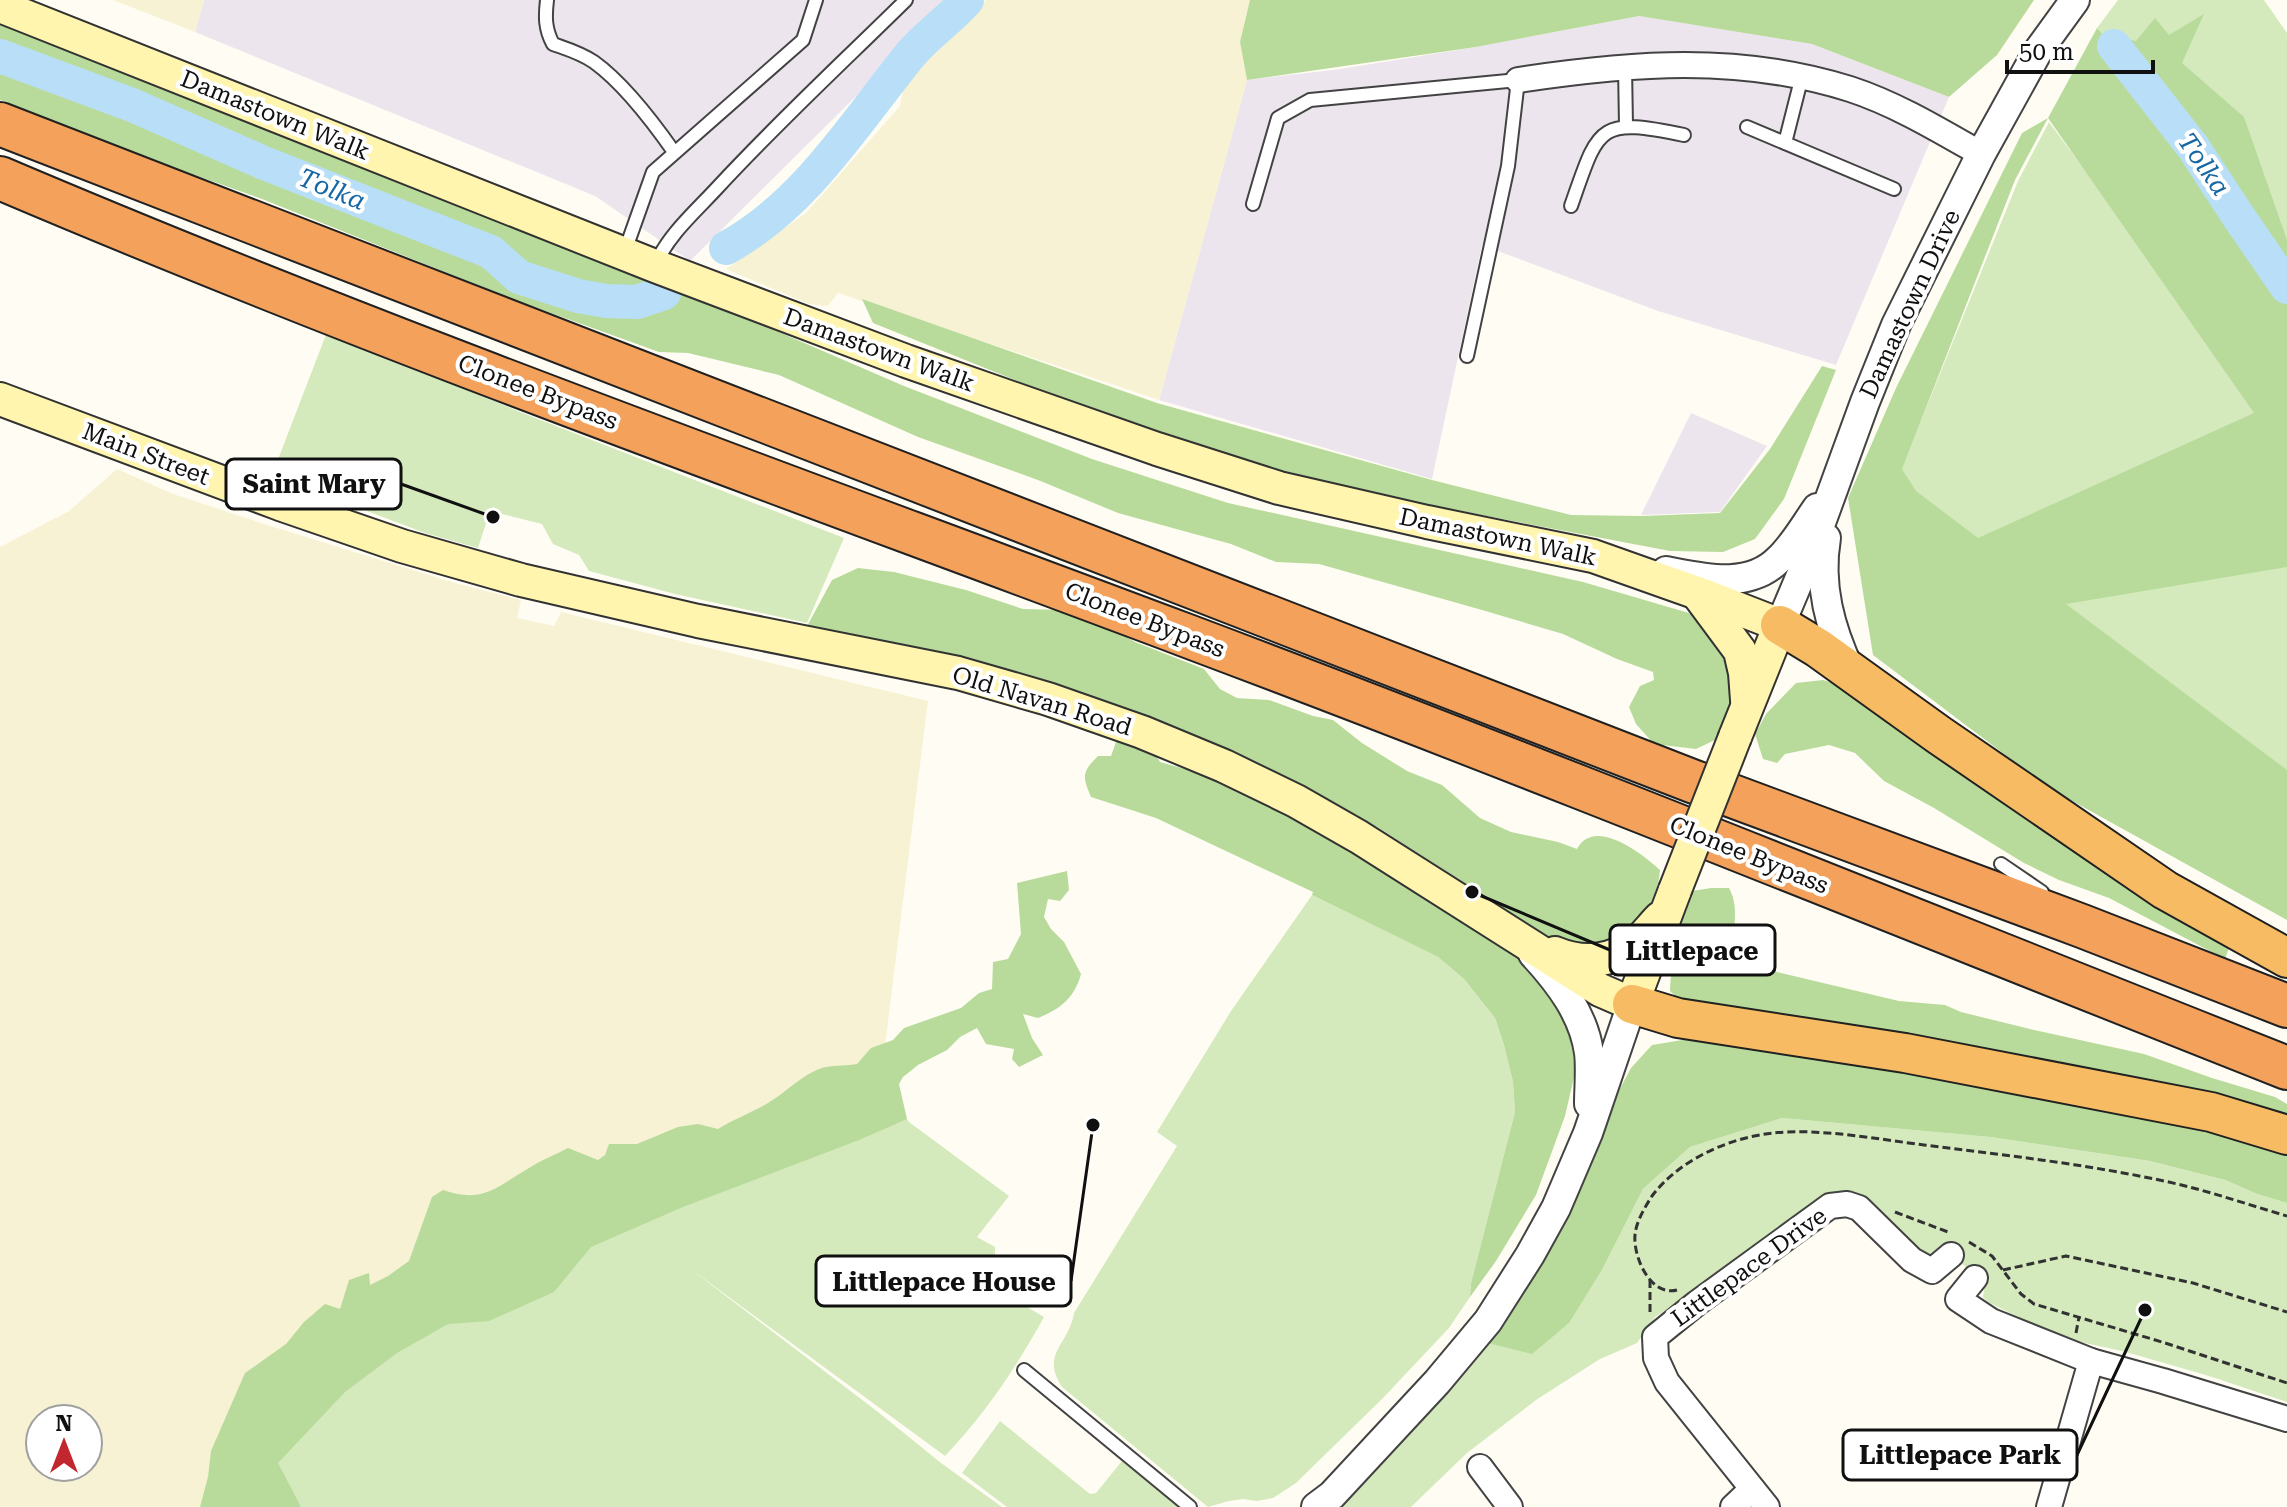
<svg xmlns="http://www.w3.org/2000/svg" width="2287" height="1507" font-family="'Roboto Serif',serif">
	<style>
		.industrial { fill: #ede5ee }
		.farmland { fill: #f6f2d3; fill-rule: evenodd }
		.green { fill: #d4eabc }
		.forest { fill: #b8db9b; fill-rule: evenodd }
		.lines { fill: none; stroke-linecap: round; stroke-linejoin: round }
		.river { stroke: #b8dff7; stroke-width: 34 }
		.service-casing { stroke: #434343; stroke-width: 16 }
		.minor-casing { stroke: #434343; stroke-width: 28 }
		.tertiary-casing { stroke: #434343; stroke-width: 32 }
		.secondary-casing { stroke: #323232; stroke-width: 36 }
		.trunk-casing { stroke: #212121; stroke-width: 42 }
		.motorway-casing { stroke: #212121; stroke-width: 46 }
		.path { stroke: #323232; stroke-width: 3; stroke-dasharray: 8 4; stroke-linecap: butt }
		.service { stroke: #fff; stroke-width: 12 }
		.minor { stroke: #fff; stroke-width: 24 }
		.tertiary { stroke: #fff; stroke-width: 28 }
		.secondary { stroke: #fff5af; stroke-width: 32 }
		.trunk { stroke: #f6bb63; stroke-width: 38 }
		.motorway { stroke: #f4a15c; stroke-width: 42 }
		.secondary-bridge-casing { stroke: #323232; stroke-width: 36; stroke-linecap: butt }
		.secondary-bridge { stroke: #fff5af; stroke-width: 32 }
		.labels { text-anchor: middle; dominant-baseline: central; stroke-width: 8; stroke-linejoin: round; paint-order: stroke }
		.street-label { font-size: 24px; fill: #101010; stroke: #fff }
		.water-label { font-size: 26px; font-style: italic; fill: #1767a4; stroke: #fff }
		.leader { fill: none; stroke: #101010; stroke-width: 3 }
		.callout-dot { fill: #101010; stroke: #fff; stroke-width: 3 }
		.callout { fill: #fff; stroke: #101010; stroke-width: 3 }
		.callout-label { font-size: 26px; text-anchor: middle; font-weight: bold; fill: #101010 }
	</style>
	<rect width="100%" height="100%" fill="#fffdf3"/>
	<!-- industrial -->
	<g class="industrial">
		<path d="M204,0H953L690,261L595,196L195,32Z"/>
		<path d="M1639,16L1812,44L1949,97L1836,365L1658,311L1482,245L1432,479L1159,400L1247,80L1340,69L1476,47Z"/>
		<path d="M1691,413L1767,446L1720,512L1641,515Z"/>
	</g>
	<!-- farmland -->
	<g class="farmland">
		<path d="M113,0H204L195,32Z"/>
		<path d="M986,0H1250L1240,42L1247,80L1159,400L838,293L828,306L809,304L726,269L806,213L900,106L904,84L934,41Z"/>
		<path d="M117,469L173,494L264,524L455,583L521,600L517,618L554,626L561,612L928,701L880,1086L230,1507H0V547L69,511ZM40,1419H88V1467H40Z"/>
	</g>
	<!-- green -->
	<g class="green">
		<path d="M2118,0H2264L2287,33V267L2110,41L2097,28Z"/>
		<path d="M2049,122L2287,443V874L1873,539L2018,181Z"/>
		<path d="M327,332L520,412L844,538L807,623L675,594L589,571L579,555L553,544L542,524L490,511L478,548L425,533L272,475Z"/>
		<path d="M1312,895L1438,957L1464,979L1495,1018L1504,1045L1513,1082L1515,1112L1471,1283L1470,1297L1449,1328L1383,1398L1296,1483L1273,1498L1257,1501L1243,1499L1229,1501L1208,1507L1062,1387C1040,1353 1069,1345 1074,1313L1177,1146L1157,1132L1231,1011Z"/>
		<path d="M880,1086L909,1122L1009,1196L977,1237L995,1247V1288L1044,1317C1016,1368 985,1414 945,1456L688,1267L878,1412L941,1463L1002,1507H244L239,1457L394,1334Z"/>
		<path d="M1782,1118L1990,1137L2150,1161L2225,1180L2257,1194L2287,1203V1402L2209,1376L2126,1352L2058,1337L1988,1302L1983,1297L1985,1283L1941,1246L1929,1255L1918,1253L1848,1196L1655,1317L1637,1343L1600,1359L1536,1400L1467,1453L1411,1507H1333L1484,1342L1570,1322L1602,1270L1643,1189L1690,1147Z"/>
		<path d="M1000,1421L1090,1494L1096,1493L1122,1461L1179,1507H1007L962,1473Z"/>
	</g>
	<!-- forest -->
	<g class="forest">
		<path d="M1250,0H2034L1997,55L1949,97L1812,44L1639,16L1476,47L1247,80L1240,42Z"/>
		<path d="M2204,14L2182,63L2244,117L2287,240V567L2066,604L2287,770V920L2049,788L1873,655L1848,498L1896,388L2022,133L2048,118L2097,28L2110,41L2116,37L2136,41L2155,18L2169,35ZM2048,118L2254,413L1978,538L1916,491L1902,469L2015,180Z"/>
		<path d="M0,20L723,308L904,386L1092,459L1228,503L1583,582L1689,613L1717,630L1734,670L1735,699L1725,726L1715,740L1696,749L1654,744L1636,724L1629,707L1640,686L1654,680L1653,672L1617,659L1563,634L1482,610L1319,564L1276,562L1231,544L1118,513L1038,480L918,437L779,375L688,353L659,352L515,300L262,199L141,156L0,100Z"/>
		<path d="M862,299L1157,403L1432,480L1571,515L1642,516L1720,513L1770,449L1822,366L1836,370L1784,499L1755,539L1723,552L1670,551L1429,505L1288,475L1117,421L873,323Z"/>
		<path d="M858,568L894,572L966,590L1023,609L1064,610L1089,616L1135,642L1204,669L1220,689L1237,698L1269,700L1313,716L1333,720L1362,743L1407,771L1442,785L1480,818L1511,832L1558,842L1577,849C1594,816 1643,854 1660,870C1657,911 1632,927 1601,950L1558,943L1379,828L1267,768L1098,698L959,659L806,628L832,580Z"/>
		<path d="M1823,680L1862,692L2230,945L2225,959L2109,898L2059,880L2024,863L1934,808L1884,781L1855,753L1829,745L1785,754L1777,763L1763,759L1755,734L1766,714L1796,683Z"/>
		<path d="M1123,737L1150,745L1160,762L1217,778L1302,817L1510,946L1540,979L1560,1008L1571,1036L1575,1073L1565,1116L1536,1195L1496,1261L1470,1297L1471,1283L1515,1112L1513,1082L1504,1045L1495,1018L1464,979L1438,957L1312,895L1313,892L1156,818L1091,797C1082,776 1082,772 1098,756H1111L1116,742Z"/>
		<path d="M1067,871L1069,890L1060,901L1048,899L1044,917L1051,929L1064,942L1081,974C1075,997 1061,1009 1038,1018L1023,1014L1032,1038L1043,1055L1019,1067L1012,1059L1014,1049L986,1044L977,1028L960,1037L947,1050L918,1065L903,1077L899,1084L907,1119L859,1140L683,1207L591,1247L554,1292L489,1321L448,1324L397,1353L345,1392L278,1463L301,1507H200L208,1477L211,1451L245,1373L286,1344L304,1322L325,1304L340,1309L349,1280L369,1273L370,1285L388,1276L409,1261L432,1197L443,1190C484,1204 496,1187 529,1168C541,1160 555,1155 568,1148L598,1160L605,1155L609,1144H637L678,1127L698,1124L718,1129C734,1119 751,1113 768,1103C787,1092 804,1072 826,1067C836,1065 847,1066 857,1064L871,1048L893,1040L904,1028L961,1008L979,993L992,989L993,962L1008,959L1021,934L1017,883Z"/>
		<path d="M1711,888H1729C1742,911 1729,937 1735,962L1899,1001L1945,1005L1961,1012L2030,1029L2144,1054L2212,1078L2275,1097L2287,1104V1128L1686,1007L1670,991C1672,952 1678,928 1692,891Z"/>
		<path d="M1713,1035L2076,1097L2287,1148V1203L2257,1194L2225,1180L2150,1161L1990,1137L1782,1118L1690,1147L1643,1189L1602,1270L1570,1322L1532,1354L1484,1342L1631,1068L1652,1045Z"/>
	</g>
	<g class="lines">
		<!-- river -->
		<g class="river">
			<path d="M2114,46L2193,147L2238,216L2287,287"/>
			<path d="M0,56L132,105L264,163L491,252L519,277L578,296L606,301L637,302L664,293"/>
			<path d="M726,248C805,205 855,123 910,55C927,34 950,20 967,0"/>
		</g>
		<!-- service casing -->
		<g class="service-casing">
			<g id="service">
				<path d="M547,0C545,17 545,29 553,44C567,49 581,53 594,62C623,83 653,122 674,152"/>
				<path d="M1625,66L1626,126"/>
				<path d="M1747,127L1894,189"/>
				<path d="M1785,143L1802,76"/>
				<path d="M1253,204L1278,118L1310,100L1518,80L1508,166L1467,356"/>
				<path d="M1571,206C1599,126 1597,117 1684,135"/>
				<path d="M625,251L653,172L803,40L816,0"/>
				<path d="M656,263C670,233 696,211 718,187C778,122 843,62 906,0"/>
				<path d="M2001,864L2042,892"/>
				<path d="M1024,1370L1190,1507"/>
			</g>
		</g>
		<!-- minor casing -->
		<g class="minor-casing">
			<g id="minor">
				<path d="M1518,80C1631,63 1739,54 1850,89C1896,104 1939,130 1981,154"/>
				<path d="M1975,1278L1958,1299L1991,1321L2091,1361L2163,1381L2287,1419"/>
				<path d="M1480,1467L1510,1507"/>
				<path d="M1733,1507L1752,1489"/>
				<path d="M1767,1507L1667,1382L1656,1358L1655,1337L1697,1303L1830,1206L1847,1204L1859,1208L1912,1260L1932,1271L1951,1255"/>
				<path d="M2049,1507L2091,1361"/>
			</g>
		</g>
		<!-- tertiary casing -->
		<g class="tertiary-casing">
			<g id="tertiary">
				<path d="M1826,538C1818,585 1830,628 1850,671"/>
				<path d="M1666,571C1703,578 1749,590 1779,559C1794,545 1805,525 1817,508"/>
				<path d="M1780,625L1807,561L1865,402L1896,325L1981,154L2038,51L2075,0"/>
				<path d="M1533,954C1559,982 1584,1015 1589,1053C1591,1070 1589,1088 1589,1104"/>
				<path d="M1316,1507L1332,1495L1437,1382L1488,1321L1530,1255L1556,1208L1588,1133L1632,1004"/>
			</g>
		</g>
		<!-- secondary casing -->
		<g class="secondary-casing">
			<g id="secondary">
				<path d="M0,6L655,266L906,361L1157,449L1279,488L1427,522L1593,556L1703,595L1780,625L1735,737"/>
				<path d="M0,399L280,504L402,546L521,580L698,621L958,673L1048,699L1142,732L1224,766L1296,801L1359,837L1600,990L1632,1004L1675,890"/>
				<path d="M1697,593L1740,651L1745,673L1747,700"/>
				<path d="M1555,953C1579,963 1604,963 1628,949C1640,943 1650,928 1660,918"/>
			</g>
		</g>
		<!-- trunk casing -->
		<g class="trunk-casing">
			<g id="trunk">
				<path d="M1780,625L1818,648L1939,735L2165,890L2287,958"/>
				<path d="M1632,1004L1678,1018L1905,1053L2211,1112L2287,1135"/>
			</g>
		</g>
		<!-- motorway casing -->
		<g class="motorway-casing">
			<g id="motorway">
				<path d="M0,124L1692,781L2082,926L2287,1006"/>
				<path d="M0,178C390,344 789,486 1185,635C1555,774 1920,923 2287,1068"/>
			</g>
		</g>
		<!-- path -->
		<g class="path">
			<path d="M1895,1212L1948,1232"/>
			<path d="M1969,1242L1992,1256L2021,1294L2034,1304L2162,1342L2287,1383"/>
			<path d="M2003,1270L2066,1256L2193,1283L2287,1312"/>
			<path d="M1650,1280V1312"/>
			<path d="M1677,1290C1650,1297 1633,1256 1635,1235C1636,1222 1645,1207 1652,1196C1679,1160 1728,1138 1773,1133C1819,1128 1877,1139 1924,1145C2004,1155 2085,1164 2164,1181C2206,1190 2246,1204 2287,1216"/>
			<path d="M2076,1333L2079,1317"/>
		</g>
		<!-- service -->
		<use href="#service" class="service"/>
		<!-- minor -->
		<use href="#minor" class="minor"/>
		<!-- tertiary -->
		<use href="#tertiary" class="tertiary"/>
		<!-- secondary -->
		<use href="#secondary" class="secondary"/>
		<!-- trunk -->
		<use href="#trunk" class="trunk"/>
		<!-- motorway -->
		<use href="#motorway" class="motorway"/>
		<!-- secondary-bridge casing -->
		<g class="secondary-bridge-casing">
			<path id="secondary-bridge" d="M1675,890L1735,737"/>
		</g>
		<!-- secondary-bridge -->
		<use href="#secondary-bridge" class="secondary-bridge"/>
	</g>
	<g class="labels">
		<!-- street labels -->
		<g class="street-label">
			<text transform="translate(275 115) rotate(22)">Damastown Walk</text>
			<text transform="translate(1910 304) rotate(-65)">Damastown Drive</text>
			<text transform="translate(879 350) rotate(20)">Damastown Walk</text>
			<text transform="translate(538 392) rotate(21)">Clonee Bypass</text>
			<text transform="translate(146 454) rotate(21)">Main Street</text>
			<text transform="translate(1498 537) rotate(12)">Damastown Walk</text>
			<text transform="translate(1145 620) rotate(21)">Clonee Bypass</text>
			<text transform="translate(1042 701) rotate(17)">Old Navan Road</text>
			<text transform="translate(1749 855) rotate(22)">Clonee Bypass</text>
			<text transform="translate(1749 1267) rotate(-36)">Littlepace Drive</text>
		</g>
		<!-- water labels -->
		<g class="water-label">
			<text transform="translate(2204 164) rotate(55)">Tolka</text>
			<text transform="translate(332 189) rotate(22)">Tolka</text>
		</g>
	</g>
	<!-- callouts -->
	<path class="leader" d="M493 517L401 484M1472 892L1610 950M1093 1125L1071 1281M2145 1310L2077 1455"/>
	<g class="callout-dot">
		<circle cx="493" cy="517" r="8"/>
		<circle cx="1472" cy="892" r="8"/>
		<circle cx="1093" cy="1125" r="8"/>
		<circle cx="2145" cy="1310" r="8"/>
	</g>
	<g class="callout">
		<rect x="226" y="459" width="175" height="50" rx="8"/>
		<rect x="1610" y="925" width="165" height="50" rx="8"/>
		<rect x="816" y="1256" width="255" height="50" rx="8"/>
		<rect x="1843" y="1430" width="234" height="50" rx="8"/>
	</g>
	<g class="callout-label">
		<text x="314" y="493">Saint Mary</text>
		<text x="1692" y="960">Littlepace</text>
		<text x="944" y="1291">Littlepace House</text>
		<text x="1960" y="1464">Littlepace Park</text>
	</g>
	<!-- north arrow -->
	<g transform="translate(64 1443)"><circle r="38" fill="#ffffff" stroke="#9f9f9f" stroke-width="2"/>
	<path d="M0-6L14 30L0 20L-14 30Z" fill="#c2262e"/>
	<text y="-12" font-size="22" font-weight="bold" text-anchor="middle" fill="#101010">N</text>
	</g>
	<!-- scale -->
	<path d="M2007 60v12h146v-12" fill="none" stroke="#101010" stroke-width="4"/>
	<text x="2019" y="60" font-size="24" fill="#101010" stroke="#ffffff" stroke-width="6" paint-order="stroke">50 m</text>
</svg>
